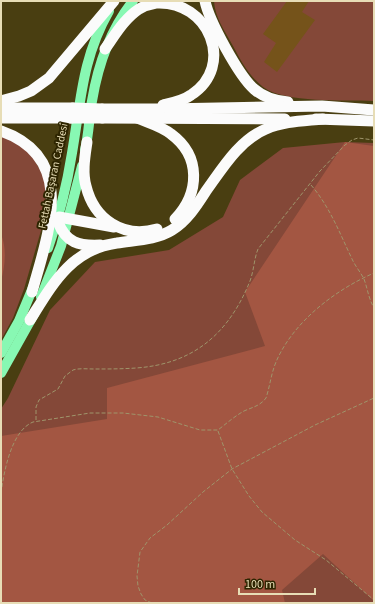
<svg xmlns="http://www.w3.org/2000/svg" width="375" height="604" font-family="'Source Sans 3',sans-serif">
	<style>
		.green { fill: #844838 }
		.forest { fill: #a35642 }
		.building { fill: #75531a }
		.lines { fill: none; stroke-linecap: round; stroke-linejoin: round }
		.path { stroke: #9f956b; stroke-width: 1; stroke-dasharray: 4 2; stroke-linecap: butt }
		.major { stroke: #88f8b3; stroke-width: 10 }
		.highway { stroke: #fbfbfb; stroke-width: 11 }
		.highway-bridge { stroke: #fbfbfb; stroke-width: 11 }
		.labels { text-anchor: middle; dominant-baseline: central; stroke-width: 4; stroke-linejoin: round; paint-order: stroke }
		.street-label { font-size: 11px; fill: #e7ddb6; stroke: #2e2501 }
	</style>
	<rect width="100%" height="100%" fill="#493e11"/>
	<!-- green -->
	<g class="green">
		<path d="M214,1H374V101C346,100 284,103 263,87C249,76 241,61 233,46C225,31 215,18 214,1Z"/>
		<path d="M1,135L29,151L46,180L47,210L24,289L13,318L1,340Z"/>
		<path d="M345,142L374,143V603H1V409L8,398L50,310L95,262L169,250L223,217L240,180L283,148Z"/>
	</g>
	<!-- forest -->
	<g class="forest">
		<path d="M345,142L374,146V601L323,554L282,590L285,603H1V436L107,419V388L265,346L245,292Z"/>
		<path d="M1,234C7,249 5,266 1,281Z"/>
	</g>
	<!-- building -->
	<path class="building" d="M287,1H309L302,12L315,20L277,72L264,62L276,43L263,34Z"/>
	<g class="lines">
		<!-- path -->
		<g class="path">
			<path d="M311,185C330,207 340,234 353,261C356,267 361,273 364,279C368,290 368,297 374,308"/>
			<path d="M36,420V407L39,400L58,389L65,376L73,370C79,368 87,369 94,369C108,369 122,369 136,368C194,364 229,333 250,281C254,270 254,259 258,249L320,171L345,145L352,140L358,138L374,140"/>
			<path d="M218,431L232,469L249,496L262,512L295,540L326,560L374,600"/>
			<path d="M1,493C4,472 11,431 33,422L90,413H123L158,417L200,430H218C227,423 235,416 244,411C253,407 260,406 266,398C270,386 271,374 276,362C293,322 335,290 374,273"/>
			<path d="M152,603L145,600L141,594L138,586L137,576L140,552L150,538L167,525L203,492L232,469L315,425L374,398"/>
		</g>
		<!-- major -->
		<g class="major">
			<path d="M85,150C89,134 89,117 92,101C98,65 110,30 133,1"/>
			<path d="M48,248C59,217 67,185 72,153C81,101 82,58 109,11"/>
			<path d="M41,297L61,246L82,166"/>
			<path d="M1,353L19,321L34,285"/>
			<path d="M1,373L34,314"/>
		</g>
		<!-- highway -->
		<g class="highway">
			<path d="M205,1C209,21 239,76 254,89C263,97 275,101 288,102"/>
			<path d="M105,49C115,35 124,19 139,9C144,6 150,4 156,3C209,0 236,66 191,95C183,101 172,103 163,105"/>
			<path d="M1,101L19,96L31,91L49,78L114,1"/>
			<path d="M1,108H73"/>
			<path d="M102,109H166L322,106L374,110"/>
			<path d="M1,118H71"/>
			<path d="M102,118L285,119"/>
			<path d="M137,118C149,123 161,126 171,134C201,156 200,193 175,219"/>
			<path d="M316,119L374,121"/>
			<path d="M1,131C78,158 48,234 32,292"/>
			<path d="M87,142C85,156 82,172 86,186C94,219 123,239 157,229"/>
			<path d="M59,217L114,227"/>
			<path d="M58,222C66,243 79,246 100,245"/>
			<path d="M30,320C52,285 71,249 117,243C135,240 156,240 172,230C187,221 197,205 206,191C222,169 239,140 266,129C284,121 304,121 323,119"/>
		</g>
		<!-- highway-bridge -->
		<g class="highway-bridge">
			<path d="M73,108L102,109"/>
			<path d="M71,118H102"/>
		</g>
	</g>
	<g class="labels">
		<!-- street labels -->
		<g class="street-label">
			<text transform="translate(53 176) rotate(-78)">Fettah Başaran Caddesi</text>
		</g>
	</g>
	<!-- border -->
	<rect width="375" height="604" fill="none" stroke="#e7ddb6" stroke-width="4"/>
	<!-- scale -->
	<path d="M239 588v6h76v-6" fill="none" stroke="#e7ddb6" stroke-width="2"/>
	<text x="245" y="588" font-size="12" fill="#e7ddb6" stroke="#2e2501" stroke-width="3" paint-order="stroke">100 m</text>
</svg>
